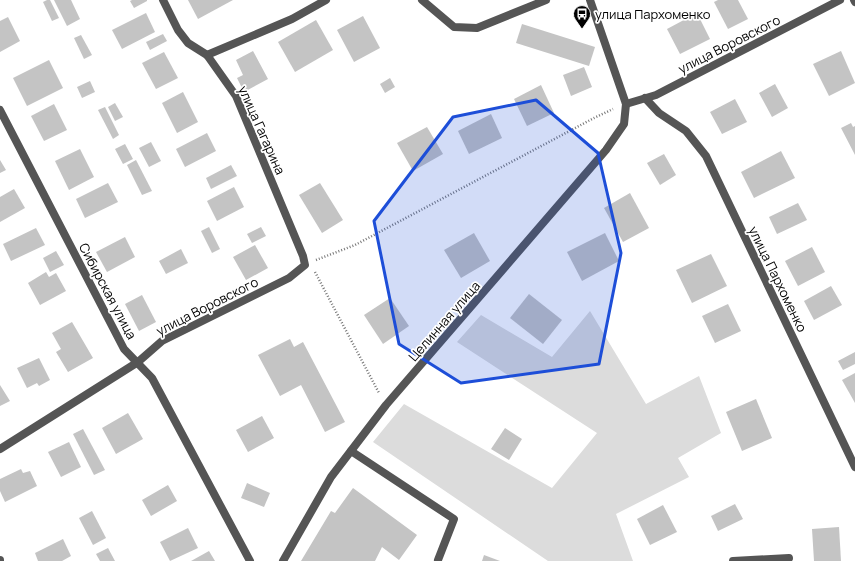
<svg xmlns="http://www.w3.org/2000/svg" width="855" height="561" font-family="Manrope,sans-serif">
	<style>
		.green { fill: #dcdcdc }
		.building { fill: #c4c4c4 }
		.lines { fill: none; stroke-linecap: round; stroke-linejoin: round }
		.path { stroke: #777; stroke-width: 2.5; stroke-dasharray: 1 2; stroke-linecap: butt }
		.service { stroke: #555; stroke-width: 8 }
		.minor { stroke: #555; stroke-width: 8 }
		.tertiary { stroke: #555; stroke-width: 8 }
		.marked { fill: #1d4ed8; fill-opacity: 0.2; stroke: #1d4ed8; stroke-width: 3; stroke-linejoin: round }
		.labels { text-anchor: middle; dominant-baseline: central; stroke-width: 3.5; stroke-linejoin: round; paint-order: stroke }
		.poi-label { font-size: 13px; fill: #000; stroke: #fff; text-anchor: start }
		.street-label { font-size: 13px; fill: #000; stroke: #fff }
	</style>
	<rect width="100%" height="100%" fill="#fff"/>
	<!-- green -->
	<path class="green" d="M590,311L646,404L699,376L721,433L678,458L689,477L616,514L633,561H548L373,442L404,404L552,488L597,433L457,342L481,315L552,357Z"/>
	<!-- building -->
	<g class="building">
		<path d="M47,0H50L59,18L52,21L43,2Z"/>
		<path d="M54,0H71L80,19L67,26Z"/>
		<path d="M132,0H147V1L134,8L130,1Z"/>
		<path d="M188,0H233L198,19Z"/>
		<path d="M718,0H738L748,19L728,29L714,2Z"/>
		<path d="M146,13L155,32L122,49L112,30Z"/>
		<path d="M697,13L710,39L680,54L667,29Z"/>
		<path d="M363,16L380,48L354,62L337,30Z"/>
		<path d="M8,17L20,41L0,52V21Z"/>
		<path d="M316,20L333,50L295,72L278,42Z"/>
		<path d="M522,24L595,47L589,66L516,43Z"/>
		<path d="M163,34L167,41L150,50L146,42Z"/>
		<path d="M81,35L92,55L84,59L74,38Z"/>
		<path d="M253,51L268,79L244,92L237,78L243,75L236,60Z"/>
		<path d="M841,51L855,83L829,96L813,64Z"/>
		<path d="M164,52L178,78L156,89L142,63Z"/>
		<path d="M49,60L63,88L27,106L13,78Z"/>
		<path d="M584,67L592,87L571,96L563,75Z"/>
		<path d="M390,78L395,87L385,93L380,84Z"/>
		<path d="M90,81L95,92L82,98L77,87Z"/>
		<path d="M775,84L788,108L772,117L759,93Z"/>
		<path d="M541,85L554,113L527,126L514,99Z"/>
		<path d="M183,92L198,122L177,133L162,103Z"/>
		<path d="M735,99L747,122L722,134L710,112Z"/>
		<path d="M115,103L123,117L115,121L108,107Z"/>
		<path d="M54,104L67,130L44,141L31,116Z"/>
		<path d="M105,107L119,135L113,139L98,110Z"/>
		<path d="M491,114L502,138L469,154L458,131Z"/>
		<path d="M851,123L853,127L855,126V155L841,128Z"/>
		<path d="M427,127L443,154L413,171L397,143Z"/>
		<path d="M207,133L216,151L185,167L176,149Z"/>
		<path d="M151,142L161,161L149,167L139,148Z"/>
		<path d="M125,144L133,159L123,164L115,149Z"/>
		<path d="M80,149L94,177L69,190L55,161Z"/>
		<path d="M781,151L795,178L754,198L741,172Z"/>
		<path d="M664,154L676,175L660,185L647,163Z"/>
		<path d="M0,160L6,170L0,173Z"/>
		<path d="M136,160L152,191L142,195L127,165Z"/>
		<path d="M231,165L237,176L211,189L206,178Z"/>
		<path d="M108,183L118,202L85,218L76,199Z"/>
		<path d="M320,183L343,220L322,233L299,195Z"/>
		<path d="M234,187L244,207L217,221L207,201Z"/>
		<path d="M14,189L25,208L0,222V197Z"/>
		<path d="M630,193L649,228L623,242L604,208Z"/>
		<path d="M798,203L807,220L777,234L769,217Z"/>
		<path d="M209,227L220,249L212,253L201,231Z"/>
		<path d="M261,227L266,236L252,243L247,234Z"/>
		<path d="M36,228L45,245L11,261L3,244Z"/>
		<path d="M474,233L490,261L461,278L444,250Z"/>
		<path d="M605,233L619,261L582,281L567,252Z"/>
		<path d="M125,237L135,257L107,272L96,252Z"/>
		<path d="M255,245L268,268L246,280L233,257Z"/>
		<path d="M812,247L825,272L798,286L785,261Z"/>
		<path d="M181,249L188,263L166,274L159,261Z"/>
		<path d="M56,251L64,265L50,272L43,258Z"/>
		<path d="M711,254L727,286L692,303L676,270Z"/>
		<path d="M46,272L49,277L56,273L66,291L40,305L28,283Z"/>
		<path d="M831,286L842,305L814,320L804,301Z"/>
		<path d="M529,294L562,320L543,344L510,318Z"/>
		<path d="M142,295L156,322L139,331L125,304Z"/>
		<path d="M390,298L409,326L383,344L364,315Z"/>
		<path d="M728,304L741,331L715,343L702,316Z"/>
		<path d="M72,322L93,358L68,372L56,352L61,349L52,333Z"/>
		<path d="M290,339L294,347L303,342L345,422L325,432L301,385L280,396L258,355Z"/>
		<path d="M855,352V364L843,370L838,361Z"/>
		<path d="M39,358L50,380L39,386L37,383L27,388L17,368Z"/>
		<path d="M855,373V403L842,380Z"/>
		<path d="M0,385L10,401L0,406Z"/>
		<path d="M756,399L772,438L742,451L726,412Z"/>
		<path d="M128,413L143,439L116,454L102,428Z"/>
		<path d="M262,416L274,438L248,452L236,430Z"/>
		<path d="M505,428L522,439L509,460L491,449Z"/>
		<path d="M83,429L105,470L94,475L73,434Z"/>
		<path d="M69,442L81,467L61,477L48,452Z"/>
		<path d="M21,469L23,473L30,471L37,486L5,502L0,491V479Z"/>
		<path d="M247,483L270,493L264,507L241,498Z"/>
		<path d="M168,485L177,501L151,516L142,500Z"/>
		<path d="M353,488L417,535L399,560L382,547L375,561H301L331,511L335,513Z"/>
		<path d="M735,504L743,519L718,531L711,516Z"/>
		<path d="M663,505L677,532L650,545L637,519Z"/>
		<path d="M92,511L106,538L93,545L79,518Z"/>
		<path d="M839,527L841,561H814L812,529Z"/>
		<path d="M188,528L198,548L170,561L160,542Z"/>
		<path d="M63,539L71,556L62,561H38L35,553Z"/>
		<path d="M108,548L115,561H100L96,554Z"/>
		<path d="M209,551L215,561H191Z"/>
		<path d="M484,555L500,561H482Z"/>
	</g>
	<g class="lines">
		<!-- path -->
		<g class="path">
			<path d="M316,260L355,245L594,118L613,109"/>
			<path d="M315,272L379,393"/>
		</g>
		<!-- service -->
		<g class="service">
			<path d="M351,451L454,519L438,560"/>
			<path d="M733,561L789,558"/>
		</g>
		<!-- minor -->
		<g class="minor">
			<path d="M422,0L454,27L477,28L546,0"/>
			<path d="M854,0L855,2"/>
			<path d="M207,55L292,19L326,0"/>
			<path d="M645,98L659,113L686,131L706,156L855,467"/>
			<path d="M626,104L656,95L840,0"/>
			<path d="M0,110L124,349L152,378L250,561"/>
			<path d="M0,449L138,362L162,341L289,278L305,265L303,256L236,96L207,55L188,43L178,30L163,0"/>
			<path d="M0,560V561"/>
		</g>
		<!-- tertiary -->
		<path class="tertiary" d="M283,561L331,477L386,405L606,150L624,124L626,104L590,0"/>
	</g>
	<!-- marked area -->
	<path class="marked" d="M536,100L598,153L621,253L599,364L461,383L399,344L374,221L453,117Z"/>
	<!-- icons -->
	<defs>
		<g id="bus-pin" transform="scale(0.9)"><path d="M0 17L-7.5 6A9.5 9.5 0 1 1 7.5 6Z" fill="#000" stroke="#fff"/><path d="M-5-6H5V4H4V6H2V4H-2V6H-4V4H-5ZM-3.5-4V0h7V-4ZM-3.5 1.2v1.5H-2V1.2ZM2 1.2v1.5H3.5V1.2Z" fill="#fff"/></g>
	</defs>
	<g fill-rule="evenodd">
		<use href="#bus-pin" x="582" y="14"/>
	</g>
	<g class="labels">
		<!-- poi labels -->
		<g class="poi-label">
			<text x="595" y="14">улица Пархоменко</text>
		</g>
		<!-- street labels -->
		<g class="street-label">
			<text transform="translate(729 44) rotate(-27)">улица Воровского</text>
			<text transform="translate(262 130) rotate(66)">улица Гагарина</text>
			<text transform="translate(778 279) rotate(64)">улица Пархоменко</text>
			<text transform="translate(108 291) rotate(62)">Сибирская улица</text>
			<text transform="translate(207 306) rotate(-27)">улица Воровского</text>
			<text transform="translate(444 321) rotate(-49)">Целинная улица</text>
		</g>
	</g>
</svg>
